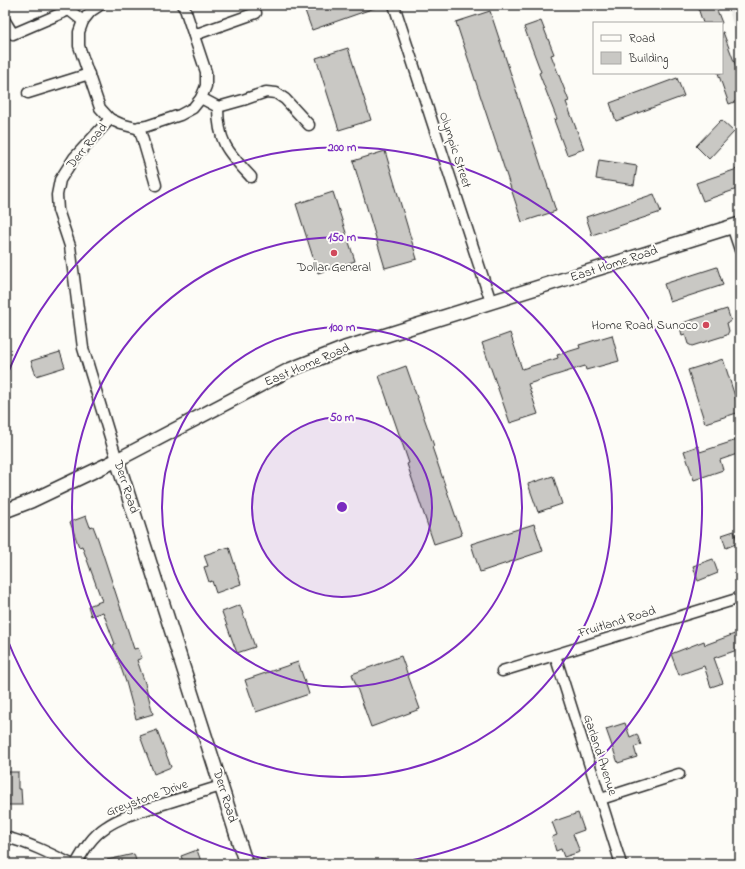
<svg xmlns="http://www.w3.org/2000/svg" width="745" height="869" font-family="'Indie Flower',sans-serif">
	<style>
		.built { fill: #edece8 }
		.building { fill: #c9c8c4; stroke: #2b2b2b }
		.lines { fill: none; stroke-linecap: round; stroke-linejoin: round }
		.minor-casing { stroke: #2b2b2b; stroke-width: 13 }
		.tertiary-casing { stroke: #2b2b2b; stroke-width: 16 }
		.minor { stroke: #fdfcf7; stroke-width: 10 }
		.tertiary { stroke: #fdfcf7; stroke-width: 13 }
		.ring { fill: none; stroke: #7b2cbf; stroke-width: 2 }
		.poi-dot { fill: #d1495b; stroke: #fdfcf7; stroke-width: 1.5 }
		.labels { text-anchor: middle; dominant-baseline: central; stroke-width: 4; stroke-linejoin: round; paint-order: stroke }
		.street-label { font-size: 13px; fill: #2b2b2b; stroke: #fdfcf7 }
		.poi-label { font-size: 13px; fill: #2b2b2b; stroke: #fdfcf7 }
		.centre { fill: #7b2cbf; stroke: #fdfcf7; stroke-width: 2 }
		.ring-label { font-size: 12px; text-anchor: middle; font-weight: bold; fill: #7b2cbf; stroke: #fdfcf7; stroke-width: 4; stroke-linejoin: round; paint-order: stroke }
	</style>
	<rect width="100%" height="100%" fill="#fdfcf7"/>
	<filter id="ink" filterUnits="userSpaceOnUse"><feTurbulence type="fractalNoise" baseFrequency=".025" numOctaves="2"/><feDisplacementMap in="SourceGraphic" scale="8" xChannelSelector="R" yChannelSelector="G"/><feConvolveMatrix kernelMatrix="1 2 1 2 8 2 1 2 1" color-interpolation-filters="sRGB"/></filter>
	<g filter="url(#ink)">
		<!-- built -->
		<path class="built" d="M727,5H740V46Z"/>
		<!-- building -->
		<g class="building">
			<path d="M303,5H380V6L312,30Z"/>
			<path d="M697,5H715L722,23H703Z"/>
			<path d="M490,11L556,211L522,222L456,22Z"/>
			<path d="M541,21L554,54L551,55L569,101L566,102L584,149L567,155L554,120L557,119L539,73L541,72L524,27Z"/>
			<path d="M722,32H723L740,77V100L729,104L718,73H722Z"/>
			<path d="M348,48L371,120L339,130L316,58Z"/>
			<path d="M677,78L684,96L616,121L610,103Z"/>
			<path d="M721,120L734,132L709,159L696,146Z"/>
			<path d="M385,151L417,259L385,268L353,161Z"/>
			<path d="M599,160L637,166L634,185L596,179Z"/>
			<path d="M740,168V188L703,201L696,183Z"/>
			<path d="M333,192L355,261L318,273L296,204Z"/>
			<path d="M654,194L661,212L592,235L586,217Z"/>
			<path d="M717,267L723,285L670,302L664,284Z"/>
			<path d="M727,309L731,321L727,323L729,331L727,335L692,346L688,344L685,334L682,335L679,324Z"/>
			<path d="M510,333L522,369L558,358L557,355L580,348L579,345L612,335L619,361L586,370L585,366L528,384L538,414L510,423L482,343Z"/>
			<path d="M60,352L65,367L36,376L31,361Z"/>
			<path d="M723,359L740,412L705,423L688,370Z"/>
			<path d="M406,366L434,446L432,447L462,535L434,544L407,464L409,463L379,376Z"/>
			<path d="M740,439V453L720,460L723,470L694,480L684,451L698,446L700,452Z"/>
			<path d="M553,476L562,504L538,512L528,484Z"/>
			<path d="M86,516L90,527L93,526L98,539L134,649L138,648L142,658L137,660L145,683L153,714L136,719L126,682L113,645L115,644L103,612L91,616L88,606L102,601L82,546L79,547L70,522Z"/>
			<path d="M534,524L543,551L480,572L471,544Z"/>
			<path d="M734,531L738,543L726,548L722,535Z"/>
			<path d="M229,547L241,584L216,593L212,581L209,582L204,567L208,566L204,555Z"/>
			<path d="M713,559L718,573L698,581L693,566Z"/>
			<path d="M240,605L255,647L237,653L222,612Z"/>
			<path d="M740,632V649L714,658L723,683L711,687L704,666L679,675L671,654L704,641L705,645Z"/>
			<path d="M401,656L420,709L371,727L352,674Z"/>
			<path d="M298,662L309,694L256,712L245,680Z"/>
			<path d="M625,723L630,737L637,734L641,745L634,747L637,757L618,763L606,729Z"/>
			<path d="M157,730L171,767L154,774L140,736Z"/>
			<path d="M5,772H18V789H21L22,805H5Z"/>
			<path d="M578,813L584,830L573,834L580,852L564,857L561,849L556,851L552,837L557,835L552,822Z"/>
			<path d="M197,850L202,864H184L181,856Z"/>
			<path d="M134,854L137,864H108L107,860Z"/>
		</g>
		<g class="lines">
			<!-- minor casing -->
			<g class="minor-casing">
				<g id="minor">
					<path d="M100,5L91,11L83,21L79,32V46L100,108L110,119L121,124L136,128L147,126L180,115L193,108L201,98L206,86V72L185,9L182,5"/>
					<path d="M394,5L491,302"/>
					<path d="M5,21L13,34L69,10L83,21"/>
					<path d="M194,35L256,13"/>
					<path d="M28,93L89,74"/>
					<path d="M201,98L218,107C218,143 228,152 251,177"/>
					<path d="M218,107L243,100L266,92L276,93L285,99L309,125"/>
					<path d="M110,119L74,158L60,180L57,195L58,210L70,246L83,348L117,460"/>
					<path d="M139,127L156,185"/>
					<path d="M732,226L740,250"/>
					<path d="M555,655L621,864"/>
					<path d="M502,671L740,598"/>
					<path d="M601,799L679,774"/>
					<path d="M5,837C29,843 49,853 71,864"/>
					<path d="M76,864C84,850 92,836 106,827C122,816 142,811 160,805C180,799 201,792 221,786"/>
				</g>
			</g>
			<!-- tertiary casing -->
			<g class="tertiary-casing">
				<g id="tertiary">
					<path d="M117,460L246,864"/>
					<path d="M5,511L31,501L117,460L289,370L345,348L740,224"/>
				</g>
			</g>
			<!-- minor -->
			<use href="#minor" class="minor"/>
			<!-- tertiary -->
			<use href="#tertiary" class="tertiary"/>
		</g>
	</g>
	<!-- distance rings -->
	<circle cx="342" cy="507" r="90" fill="#7b2cbf" fill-opacity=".12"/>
	<g class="ring">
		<circle cx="342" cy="507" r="90"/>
		<circle cx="342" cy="507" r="180"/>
		<circle cx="342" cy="507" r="270"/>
		<path d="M295 864A360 360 0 0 1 6 636M6 378A360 360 0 1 1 389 864"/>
	</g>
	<!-- markers -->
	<g class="poi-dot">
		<circle cx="334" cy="253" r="4"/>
		<circle cx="706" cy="325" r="4"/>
	</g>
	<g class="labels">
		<!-- street labels -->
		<g class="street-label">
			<text transform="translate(87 146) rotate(-50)">Derr Road</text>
			<text transform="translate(455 150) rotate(72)">Olympic Street</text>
			<text transform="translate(614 264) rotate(-18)">East Home Road</text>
			<text transform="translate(307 365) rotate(-23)">East Home Road</text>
			<text transform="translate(126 487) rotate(72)">Derr Road</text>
			<text transform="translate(617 622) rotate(-17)">Fruitland Road</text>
			<text transform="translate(600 755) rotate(72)">Garland Avenue</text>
			<text transform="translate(225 796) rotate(73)">Derr Road</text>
			<text transform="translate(147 798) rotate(-20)">Greystone Drive</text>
		</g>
		<!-- poi labels -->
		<g class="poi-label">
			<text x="334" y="267">Dollar General</text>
			<text x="698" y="325" text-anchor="end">Home Road Sunoco</text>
		</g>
	</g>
	<circle cx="342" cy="507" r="6" class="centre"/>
	<g class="ring-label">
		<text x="342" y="151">200 m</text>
		<text x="342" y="241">150 m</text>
		<text x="342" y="331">100 m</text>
		<text x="342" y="421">50 m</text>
	</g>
	<!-- margin -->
	<rect width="745" height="869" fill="none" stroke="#fdfcf7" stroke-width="20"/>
	<rect x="10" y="10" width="725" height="849" fill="none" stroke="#2b2b2b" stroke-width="1.5" filter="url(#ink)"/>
	<!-- legend -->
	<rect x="593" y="22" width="130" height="52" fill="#fdfcf7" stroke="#a9a8a5"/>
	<rect x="601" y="35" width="20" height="6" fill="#fdfcf7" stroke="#a9a8a5"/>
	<text x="629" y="42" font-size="12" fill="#2b2b2b">Road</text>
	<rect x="601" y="52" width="20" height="12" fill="#c9c8c4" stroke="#a9a8a5"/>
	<text x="629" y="62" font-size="12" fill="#2b2b2b">Building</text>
</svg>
